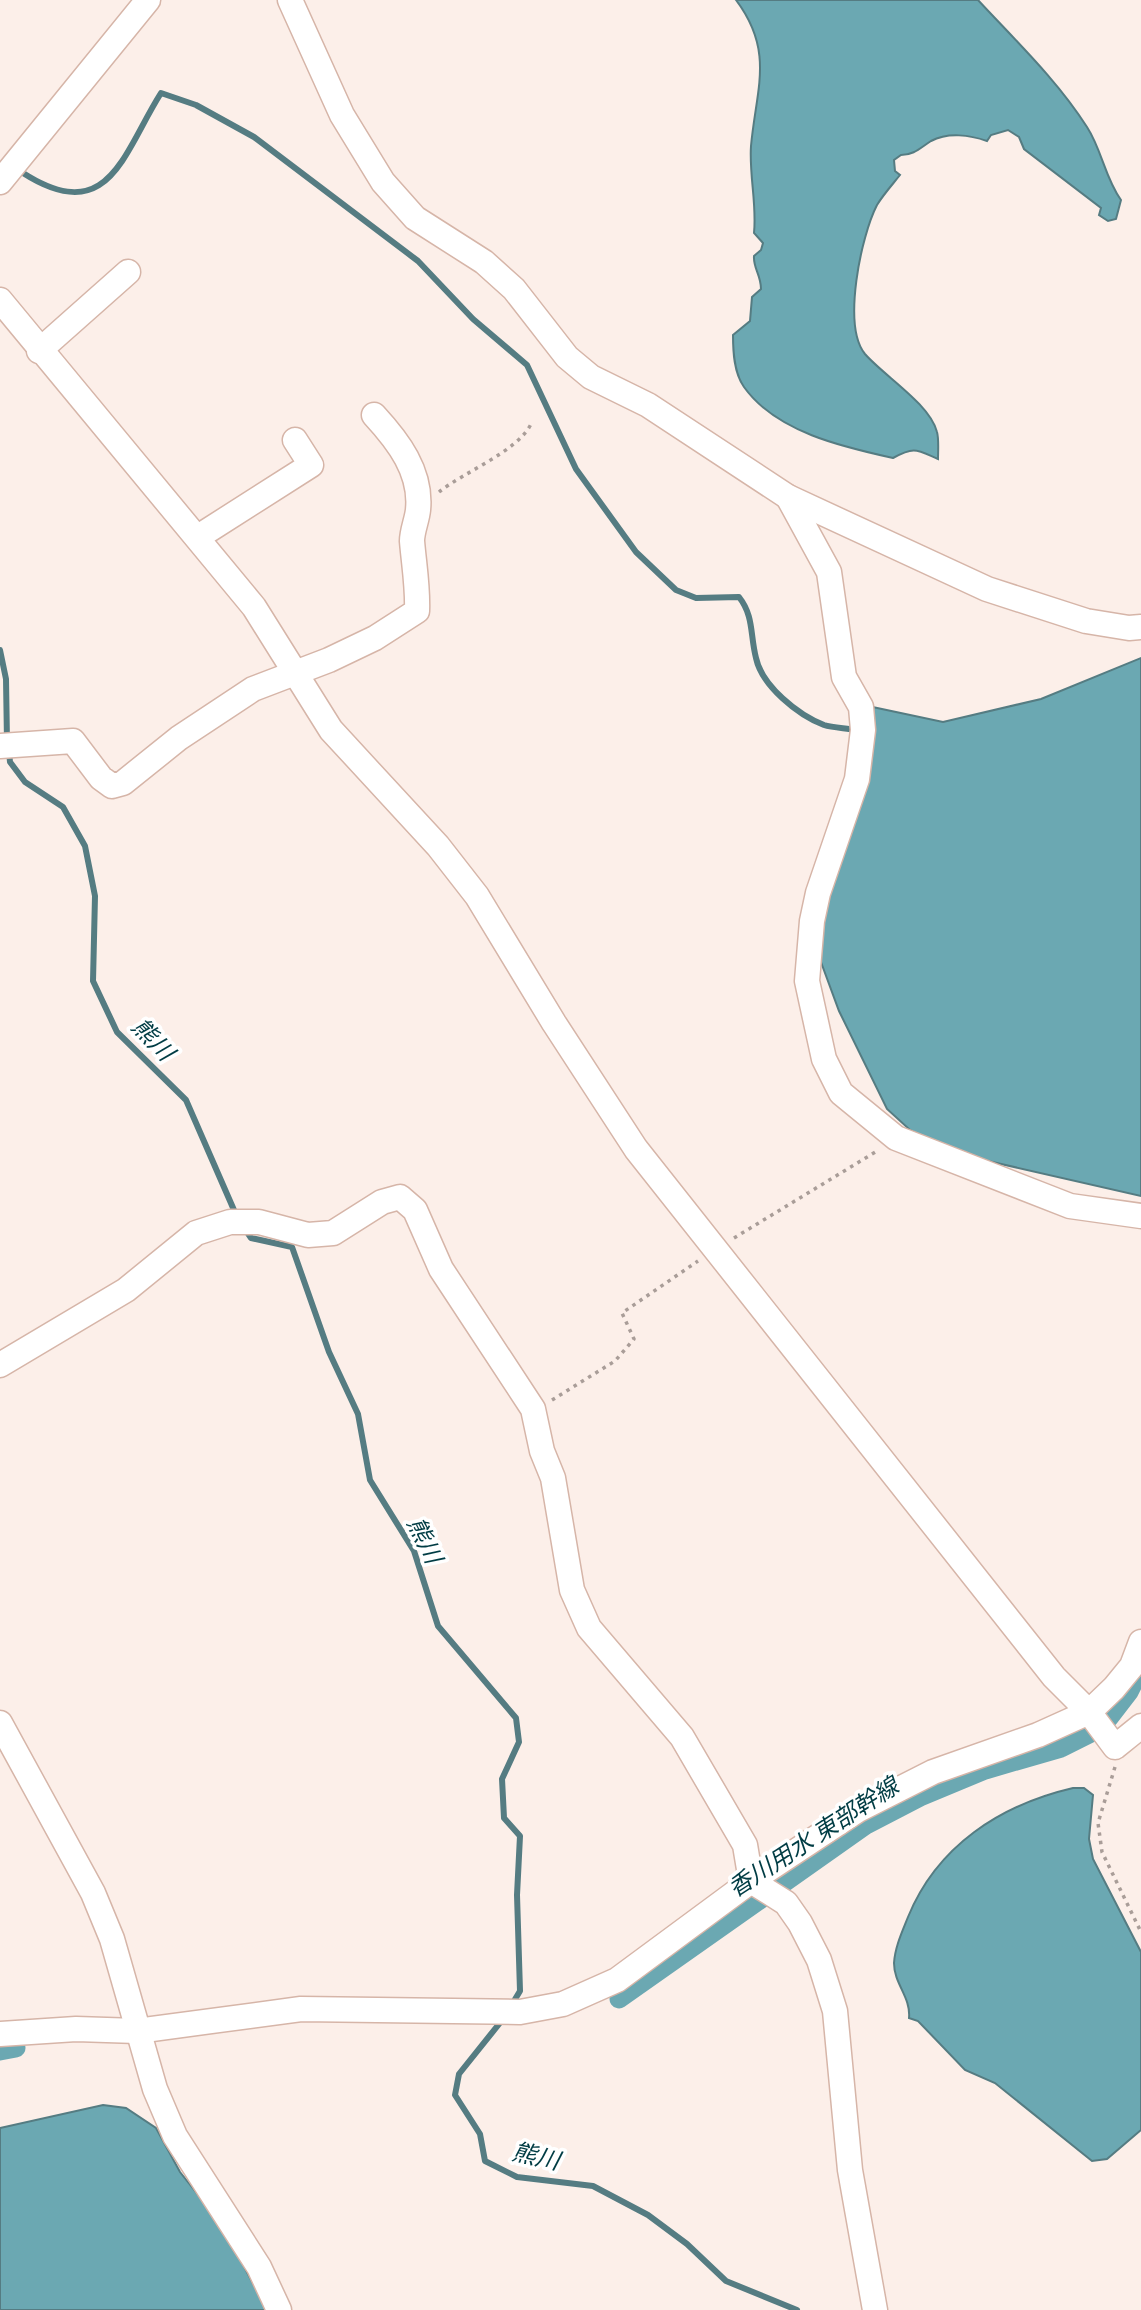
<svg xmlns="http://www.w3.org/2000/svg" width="1141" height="2310" font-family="'Zilla Slab','Noto Sans JP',serif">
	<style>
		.water { fill: #6ba8b2; stroke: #557c82; stroke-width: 2 }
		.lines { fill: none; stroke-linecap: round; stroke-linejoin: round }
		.stream { stroke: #557c82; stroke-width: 6 }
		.canal { stroke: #6ba8b2; stroke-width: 19 }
		.minor-casing { stroke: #d6b5a8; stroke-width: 27 }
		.path { stroke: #a99d98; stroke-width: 3.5; stroke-dasharray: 3.5 5; stroke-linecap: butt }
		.minor { stroke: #fff; stroke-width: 24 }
		.labels { text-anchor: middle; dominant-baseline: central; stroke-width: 7; stroke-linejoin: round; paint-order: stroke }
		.water-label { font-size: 24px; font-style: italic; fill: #003c44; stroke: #fff }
	</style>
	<rect width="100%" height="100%" fill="#fcefe9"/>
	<!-- water -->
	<g class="water">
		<path d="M736,0H978C1016,41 1057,80 1087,127C1102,150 1105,178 1121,200L1116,219L1108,221L1099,215L1101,208L1024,149L1019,137L1008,130L991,135L987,141C970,135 948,132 931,141C920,148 914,155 901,155L894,160L895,171L900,175C892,185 883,195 877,205C861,236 842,326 865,354C884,376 930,404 937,432C939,439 938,451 938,459C917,450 915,446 893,458C843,447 776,432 744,387C734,373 733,352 733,335L750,321L752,297L761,289C761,275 753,268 754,256L761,250L763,243L754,233C757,204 749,175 751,146C756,89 775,52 736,0Z"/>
		<path d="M1141,658V1196L953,1153L910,1130L887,1109L839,1011L818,954L863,705L943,722L1041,699Z"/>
		<path d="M1073,1788H1084L1093,1795L1089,1839L1093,1859L1141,1952V2130L1107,2159L1092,2161L995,2083L965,2070L918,2021L909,2018C911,1997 894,1984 894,1963C895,1947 902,1932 908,1917C937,1846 1000,1805 1073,1788Z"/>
		<path d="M103,2105L126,2108L156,2128L180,2172L222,2225L267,2310H0V2128Z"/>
	</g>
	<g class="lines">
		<!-- stream -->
		<g class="stream">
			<path d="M23,173C109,228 123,153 161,93L196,105L254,137L418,261L473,319L527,365L576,469L636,552L676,590L696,598L739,597C754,616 750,635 756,658C762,686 798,715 824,725C833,728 846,728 856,730"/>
			<path d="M0,650L6,679L7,742"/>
			<path d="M9,752L10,762L25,782L63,807L85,846L95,896L93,981L117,1032L186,1100L237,1217"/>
			<path d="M245,1229L251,1238L292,1247L329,1352L358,1414L370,1480L414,1551L438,1626L516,1718L519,1742L502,1779L504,1818L520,1836L517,1895L520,1991L511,2006"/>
			<path d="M503,2019L459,2074L455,2095L480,2134L485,2161L517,2177L593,2186L648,2215L687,2244L726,2281L797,2310"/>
		</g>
		<!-- canal -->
		<g class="canal">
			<path d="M619,1999L866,1825L920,1797L985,1770L1061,1748L1089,1734L1109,1718L1129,1692L1141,1668"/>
			<path d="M0,2051L16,2048"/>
		</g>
		<!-- minor casing -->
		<g class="minor-casing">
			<g id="minor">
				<path d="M290,0L342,115L383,182L415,218L484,262L514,289L567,357L591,377L648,405L788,497L987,589L1086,621L1129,628L1141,627"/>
				<path d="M0,182L148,0"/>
				<path d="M0,300L254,607L331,730L438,846L477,896L554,1023L636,1149L1054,1677L1089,1712L1115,1747L1141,1726"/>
				<path d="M39,351L128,272"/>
				<path d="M788,497L829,572L844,677L861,707L863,730L857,779L818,893L812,921L807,981L824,1059L841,1093L896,1138L1070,1206L1141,1216"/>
				<path d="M198,537L311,465L295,440"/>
				<path d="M0,746L73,741L101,778L112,786L123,783L179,738L253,689L329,660L375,638L417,611C418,587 414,565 412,541C412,531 417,520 418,510C422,472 398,441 374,415"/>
				<path d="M0,1365L126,1290L196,1233L230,1222H259L308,1235L333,1233L382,1202L400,1197L415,1210L441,1269L533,1409L542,1451L553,1478L572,1590L589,1628L682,1737L745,1845L751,1881L786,1903L800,1923L819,1960L835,2011L850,2170L875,2310"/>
				<path d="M0,1723L93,1893L112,1939L155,2089L175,2136L259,2267L279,2310"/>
				<path d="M0,2034L76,2029L137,2031L301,2009L520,2012L563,2004L617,1980L751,1881L858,1810L933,1772L1038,1735L1089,1712L1114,1688L1132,1666L1141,1642"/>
			</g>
		</g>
		<!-- path -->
		<g class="path">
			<path d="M439,492C464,472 518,451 531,424"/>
			<path d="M734,1238L877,1151"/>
			<path d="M552,1400L615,1361L634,1339L622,1313L698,1261"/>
			<path d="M1115,1767L1098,1823L1102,1852L1141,1932"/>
		</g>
		<!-- minor -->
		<use href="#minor" class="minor"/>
	</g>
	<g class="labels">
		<!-- water labels -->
		<g class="water-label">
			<text transform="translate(153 1039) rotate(46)">熊川</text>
			<text transform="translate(425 1540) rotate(64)">熊川</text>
			<text transform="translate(813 1837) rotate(-33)">香川用水 東部幹線</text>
			<text transform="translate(536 2156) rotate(13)">熊川</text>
		</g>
	</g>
</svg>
